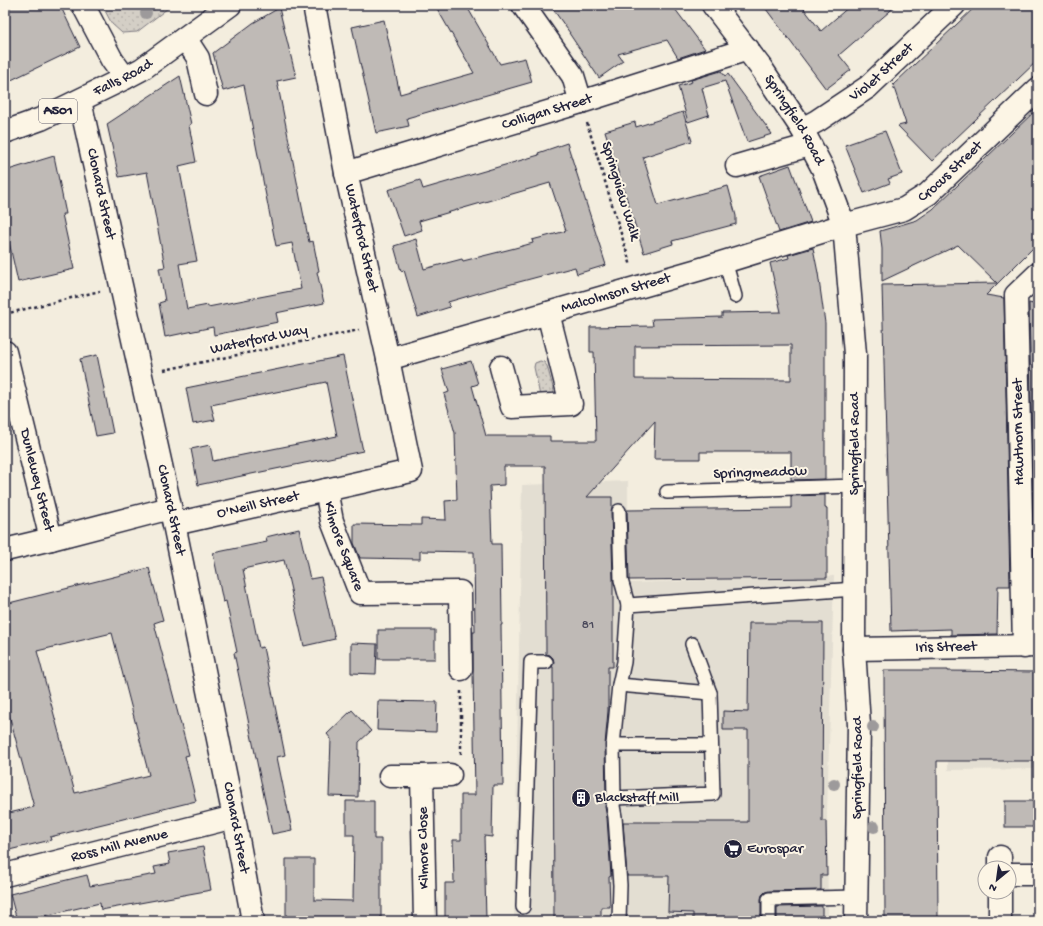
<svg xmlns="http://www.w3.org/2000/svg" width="1043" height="926" font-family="'Gochi Hand',sans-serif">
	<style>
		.built { fill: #e3ded2 }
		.green { fill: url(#green-dots); stroke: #7b7880 }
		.building { fill: #bfbab6; stroke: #22223b; fill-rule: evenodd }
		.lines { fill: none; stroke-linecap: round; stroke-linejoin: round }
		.service-casing { stroke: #22223b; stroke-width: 16 }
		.minor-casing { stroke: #22223b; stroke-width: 25 }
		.secondary-casing { stroke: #22223b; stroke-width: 25 }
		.primary-casing { stroke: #22223b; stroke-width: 25 }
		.path { stroke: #22223b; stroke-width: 2.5; stroke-dasharray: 3 3; stroke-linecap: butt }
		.service { stroke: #fcf5e5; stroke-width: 13 }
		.minor { stroke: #fcf5e5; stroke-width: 22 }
		.secondary { stroke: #fcf5e5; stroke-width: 22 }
		.primary { stroke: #fcf5e5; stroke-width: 22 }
		.tree { fill: #9d9a9b }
		.labels { text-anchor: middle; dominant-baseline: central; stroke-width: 4; stroke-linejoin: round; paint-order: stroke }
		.number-label { font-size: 13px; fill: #49485a }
		.shield { fill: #fcf5e5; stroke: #63616e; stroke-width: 1 }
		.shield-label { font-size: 14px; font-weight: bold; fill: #22223b }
		.street-label { font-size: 15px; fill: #22223b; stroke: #fcf5e5 }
		.poi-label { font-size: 15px; fill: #22223b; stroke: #fcf5e5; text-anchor: start }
	</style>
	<defs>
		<pattern id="green-dots" width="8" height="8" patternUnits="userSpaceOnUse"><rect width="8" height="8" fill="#d4cfc6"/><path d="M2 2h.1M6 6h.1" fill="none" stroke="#b6b1ab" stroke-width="1.8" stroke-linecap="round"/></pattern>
	</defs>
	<rect width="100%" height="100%" fill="#f3edde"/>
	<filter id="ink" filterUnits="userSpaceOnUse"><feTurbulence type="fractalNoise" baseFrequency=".025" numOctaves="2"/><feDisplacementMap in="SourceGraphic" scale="8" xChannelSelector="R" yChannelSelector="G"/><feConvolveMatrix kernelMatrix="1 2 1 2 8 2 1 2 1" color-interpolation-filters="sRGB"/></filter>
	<g filter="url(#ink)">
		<!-- built -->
		<g class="built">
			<path d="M628,481V583L834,576L827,813L828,921H514L522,485Z"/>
			<path d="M947,717H1038V769L948,770Z"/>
		</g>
		<!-- green -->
		<g class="green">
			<path d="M102,5H172L137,32L122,33L112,24Z"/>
			<path d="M540,361L544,362L547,366L554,391L552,397L540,396L534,367L535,363Z"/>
		</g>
		<!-- building -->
		<g class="building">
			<path d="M5,5H60L80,47L5,83Z"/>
			<path d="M435,5H466L500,64L525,58L532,82L407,118L409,126L376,133L352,27L384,20L400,94L474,73Z"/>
			<path d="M550,5H672L705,49L678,58L667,40L618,54L623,61L599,78L569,33H570Z"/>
			<path d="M763,5H801L821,31L851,5H897L839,55L851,70L826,89Z"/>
			<path d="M977,5H1038V60L932,161L898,126L906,124L893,85Z"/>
			<path d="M279,8L296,77L277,81L309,242L313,241L319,271L317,272L324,303L276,313L278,322L214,335L213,327L165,337L159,303L165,301L159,268L165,267L147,172L119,177L107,124L180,76L191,124L189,125L196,162L179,166L197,261L179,264L187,309L208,305V307L301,289L292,243L276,246L244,85L223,91L213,53L253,23Z"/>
			<path d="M721,71L725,76L728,74L772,134L747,142L725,81L702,88L709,115L688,122L678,86L692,82L691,80Z"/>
			<path d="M1038,108V243L986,295L1004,298L1010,586H998L997,634L951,635V629L891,631L882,285L997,283L958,245L882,281V249L880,231L917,220L933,209Z"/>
			<path d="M683,112L692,141L643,157L658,205L728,186L736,216V224L672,241L673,244L644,253L605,131L635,122L636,127Z"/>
			<path d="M885,131L902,174L888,179L890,183L864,193L845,145Z"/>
			<path d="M567,143L606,265L577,274L575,267L489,290L448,302L450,307L418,317L404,270L401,271L394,246L416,239L424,269L462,259L463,261L515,248L533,243L532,240L566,231L550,183L419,221L422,230L404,236L388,190L420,180L423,189L539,155L538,153Z"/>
			<path d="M54,156L66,214H62L74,269L18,282L5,224V171Z"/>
			<path d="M790,165L811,222L779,232L759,176Z"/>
			<path d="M813,248L818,273L825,323V479L791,480V452H700V459H654L655,421L587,497H612V507L611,511L613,580V667H608V711L605,745L606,798L605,807L607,818L611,876L609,877L610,907H601V921H554L553,667H552L554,662L553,658L550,655L546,654L545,466H504V485L490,486L492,544H501L502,625H501L503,785H493L492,837L484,836L486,920H470V921H445V883H454L453,840H461V795H475L473,671V632H475L474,552L420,551V559L360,558L354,543V524L421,525V519L446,520L445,501L457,500L455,433L444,394L449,392L442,369L471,361L478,384L472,386L486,436H550V441H596L594,352H590V327L653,326L652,319L722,317V313L781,312L770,263L789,258L788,255ZM791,345V380L635,379V346Z"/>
			<path d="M1029,303L1038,305V586H1035Z"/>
			<path d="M97,355L113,433L96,436L80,359Z"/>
			<path d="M343,356L363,451L198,485L191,449L210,445L213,461L337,436L326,382L211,405L215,420L193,424L186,388Z"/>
			<path d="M825,495V508H827V578L629,580L627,510L791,508V496Z"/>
			<path d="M299,529L310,579L321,577L335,639L304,646L284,560L243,569L259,648L263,647L285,755L277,757L292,830L272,834L234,653L237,652L226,601L223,602L213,553L267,542L266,537Z"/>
			<path d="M149,568L163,620L154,623L189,755L185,756L196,801L50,837L51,840L5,851V814L34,807L5,700V604ZM112,633L149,775L75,793L37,651Z"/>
			<path d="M749,623H823L822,821H826L827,875H821V890L769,891L765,892L762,895L761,899V921H693V913L668,912L669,876H627L623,822H748V730H723V711L748,712Z"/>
			<rect x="378" y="630" width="57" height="29"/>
			<path d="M351,643L377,644L376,674L351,673Z"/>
			<path d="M884,670H948V671L1038,672V761H937L938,921H885Z"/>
			<path d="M378,701L437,702L436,732L377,730Z"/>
			<path d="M352,710L371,731L359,742L358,797L329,796L331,739L327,734Z"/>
			<path d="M346,801H374V839H381V921H286V859H314V900L353,901L354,835H346Z"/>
			<rect x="1005" y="801" width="33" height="26"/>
			<path d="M203,847L211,890L101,910L100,903L23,921H17L10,894L87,875L90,886L156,874L154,867L170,864L168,853Z"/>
			<path d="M822,906V921H777V907Z"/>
		</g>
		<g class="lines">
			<!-- service casing -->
			<g class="service-casing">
				<g id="service">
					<path d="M725,261L735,296"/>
					<path d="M667,492L855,486"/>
					<path d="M619,511L621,580L628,605"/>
					<path d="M692,644L710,693L713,794L614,798L613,745L619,685L624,662L628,605L855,589"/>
					<path d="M619,685L710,693"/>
					<path d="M613,745H711"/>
					<path d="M614,798L613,806L615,817L620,885L619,921"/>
					<path d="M523,907L531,662H546"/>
					<path d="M769,921V899L857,897"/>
				</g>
			</g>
			<!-- minor casing -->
			<g class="minor-casing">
				<g id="minor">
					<path d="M83,5L112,60L125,78"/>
					<path d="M523,5L573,76L581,102"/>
					<path d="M185,38L198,58L206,94"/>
					<path id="s1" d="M80,101L174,524L234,817L253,921"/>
					<path id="s2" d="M802,129L817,121L868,87L954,5"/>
					<path d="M737,166L810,145"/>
					<path id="s3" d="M346,173L581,102L748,49"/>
					<path id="s4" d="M5,352L51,539"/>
					<path id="s5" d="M388,359L701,269L844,225L904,209L928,194L1038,89"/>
					<path d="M501,367L512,407L571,404L548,313"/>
					<path id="s6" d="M326,490L332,521L360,593L460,592L461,669"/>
					<path id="s7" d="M174,524L411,471L388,359L346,173L314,5"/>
					<path d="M5,550L51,539L170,508"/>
					<path d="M1024,647L1016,295L1038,274"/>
					<path id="s8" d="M854,649L1038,646"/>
					<path d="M390,776H422"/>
					<path d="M1000,868V857"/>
					<path d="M1009,874H1038"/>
					<path id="s9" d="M5,875L234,817"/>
					<path d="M425,921L422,776L450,775"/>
					<path d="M1000,921V892"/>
				</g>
			</g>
			<!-- secondary casing -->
			<g class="secondary-casing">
				<g id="secondary">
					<path id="s10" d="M713,5L762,69L802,129L823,169L844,225L855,354L854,649L859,725L856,921"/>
				</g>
			</g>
			<!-- primary casing -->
			<g class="primary-casing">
				<g id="primary">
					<path id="s11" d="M5,132L41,119L125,78L142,69L230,5"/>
				</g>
			</g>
			<!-- path -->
			<g class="path">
				<path d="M587,123L631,266"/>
				<path d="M5,314L100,291"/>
				<path d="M164,370L359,330"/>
				<path d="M461,691V756"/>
			</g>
			<!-- service -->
			<use href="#service" class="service"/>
			<!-- minor -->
			<use href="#minor" class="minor"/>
			<!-- secondary -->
			<use href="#secondary" class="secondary"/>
			<!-- primary -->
			<use href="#primary" class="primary"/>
		</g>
		<!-- trees -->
		<g class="tree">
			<circle cx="146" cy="13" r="6"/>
			<circle cx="873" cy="727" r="6"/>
			<circle cx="834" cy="784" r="6"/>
			<circle cx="874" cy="827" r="6"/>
		</g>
	</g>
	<!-- icons -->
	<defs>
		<g id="building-disc" transform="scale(1)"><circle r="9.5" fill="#22223b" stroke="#fcf5e5"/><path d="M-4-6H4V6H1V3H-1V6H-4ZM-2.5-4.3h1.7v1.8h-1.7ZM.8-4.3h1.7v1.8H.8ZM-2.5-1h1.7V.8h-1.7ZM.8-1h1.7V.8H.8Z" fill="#fff"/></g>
		<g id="supermarket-disc" transform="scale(1)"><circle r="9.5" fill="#22223b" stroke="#fcf5e5"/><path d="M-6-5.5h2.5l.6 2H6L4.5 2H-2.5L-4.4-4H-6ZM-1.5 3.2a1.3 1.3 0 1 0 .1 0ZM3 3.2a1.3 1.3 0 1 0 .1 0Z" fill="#fff"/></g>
	</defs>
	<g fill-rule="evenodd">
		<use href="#building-disc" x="581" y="798"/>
		<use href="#supermarket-disc" x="733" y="849"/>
	</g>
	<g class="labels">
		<!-- number labels -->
		<g class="number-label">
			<text x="588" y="625">81</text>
		</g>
		<!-- shield labels -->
		<rect class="shield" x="39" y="99" width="38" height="24" rx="3"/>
		<g class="shield-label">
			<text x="58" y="111">A501</text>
		</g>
		<!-- street labels -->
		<g class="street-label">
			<text stroke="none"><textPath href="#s2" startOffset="98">Violet Street</textPath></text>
			<text stroke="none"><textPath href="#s11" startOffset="130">Falls Road</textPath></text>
			<text stroke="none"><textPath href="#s3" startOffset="210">Colligan Street</textPath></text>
			<text stroke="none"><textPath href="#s10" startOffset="141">Springfield Road</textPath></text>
			<text stroke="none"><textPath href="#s5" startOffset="597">Crocus Street</textPath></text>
			<text transform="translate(620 191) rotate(73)">Springview Walk</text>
			<text stroke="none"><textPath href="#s1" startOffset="95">Clonard Street</textPath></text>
			<text transform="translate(361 238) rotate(77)">Waterford Street</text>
			<text stroke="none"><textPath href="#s5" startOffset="237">Malcolmson Street</textPath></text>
			<text transform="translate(259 340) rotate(-12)">Waterford Way</text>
			<text transform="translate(1019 432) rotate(-91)">Hawthorn Street</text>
			<text transform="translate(855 444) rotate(-90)">Springfield Road</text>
			<text transform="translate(760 473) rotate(-2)">Springmeadow</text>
			<text stroke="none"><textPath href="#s4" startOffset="132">Dunlewey Street</textPath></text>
			<text stroke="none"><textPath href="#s7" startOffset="86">O'Neill Street</textPath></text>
			<text stroke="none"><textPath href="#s1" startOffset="419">Clonard Street</textPath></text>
			<text stroke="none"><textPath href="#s6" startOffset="59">Kilmore Square</textPath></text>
			<text stroke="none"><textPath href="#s8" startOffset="92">Iris Street</textPath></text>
			<text transform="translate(858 768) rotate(-90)">Springfield Road</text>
			<text stroke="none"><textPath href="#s1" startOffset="743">Clonard Street</textPath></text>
			<text stroke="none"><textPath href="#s9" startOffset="118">Ross Mill Avenue</textPath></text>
			<text transform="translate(424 848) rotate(-91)">Kilmore Close</text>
		</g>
		<!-- poi labels -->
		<g class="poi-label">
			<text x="595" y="798">Blackstaff Mill</text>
			<text x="747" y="849">Eurospar</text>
		</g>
	</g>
	<!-- margin -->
	<rect width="1043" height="926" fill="none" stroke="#fcf5e5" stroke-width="20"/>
	<rect x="10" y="10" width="1023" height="906" fill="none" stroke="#22223b" stroke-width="1.5" filter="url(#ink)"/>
	<!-- north arrow -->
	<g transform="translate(997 880) rotate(209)"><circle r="19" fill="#fcf5e5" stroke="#a5a1a1"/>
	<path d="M0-3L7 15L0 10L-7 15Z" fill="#22223b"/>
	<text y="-6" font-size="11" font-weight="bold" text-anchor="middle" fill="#22223b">N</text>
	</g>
</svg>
